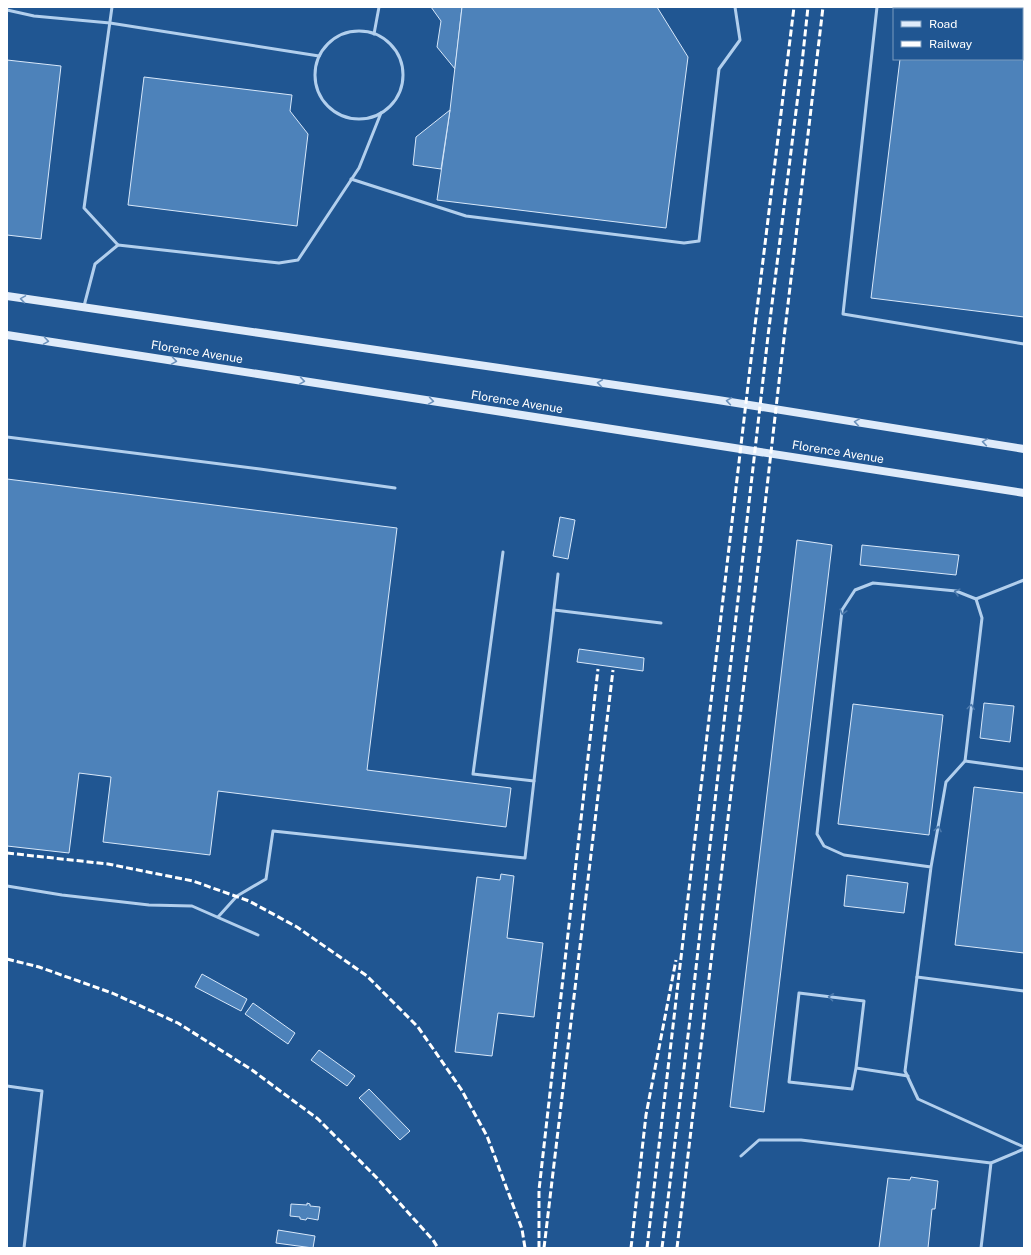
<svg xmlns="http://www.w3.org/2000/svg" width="1031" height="1255" font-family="'Public Sans',sans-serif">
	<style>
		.building { fill: #4d82ba; stroke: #d8e8fa }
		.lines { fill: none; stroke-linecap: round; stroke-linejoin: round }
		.lane { stroke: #b2cfed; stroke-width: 3 }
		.secondary { stroke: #dfebfa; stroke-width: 8 }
		.rail { stroke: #fff; stroke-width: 3; stroke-dasharray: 7 3; stroke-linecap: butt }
		.oneway { stroke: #6c92bc }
		.oneway2 { stroke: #4c7aad }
		.labels { text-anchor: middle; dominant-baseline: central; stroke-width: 3; stroke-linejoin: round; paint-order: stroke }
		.street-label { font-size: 12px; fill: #fff; stroke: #205692 }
	</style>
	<rect width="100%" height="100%" fill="#205692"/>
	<!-- building -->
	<g class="building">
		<path d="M431,7H462L455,69L437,47L441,21Z"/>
		<path d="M462,7H657L688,57L666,228L437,200L450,110Z"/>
		<path d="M907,7H1024V317L871,298L900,59H1022V9H906Z"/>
		<path d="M7,60L61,66L41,239L7,235Z"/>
		<path d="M144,77L292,95L290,111L308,134L297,226L128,205Z"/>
		<path d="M450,110L441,169L413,165L416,137Z"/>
		<path d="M7,479L397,528L367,770L511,788L506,827L218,791L210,855L103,842L111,777L79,773L69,853L7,846Z"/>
		<path d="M560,517L575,520L568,559L553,556Z"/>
		<path d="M797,540L832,545L764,1112L730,1107Z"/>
		<path d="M862,545L959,555L956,575L860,565Z"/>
		<path d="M579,649L644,658L643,671L577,662Z"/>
		<path d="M984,703L1014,706L1010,742L980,738Z"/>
		<path d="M853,704L943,715L929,835L838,824Z"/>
		<path d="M974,787L1024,793V953L955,945Z"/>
		<path d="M501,874L514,876L507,938L543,943L534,1017L498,1013L492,1056L455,1052L477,877L500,880Z"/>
		<path d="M847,875L908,883L904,913L844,906Z"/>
		<path d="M202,974L247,999L241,1011L195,987Z"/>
		<path d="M253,1003L295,1033L288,1044L245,1014Z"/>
		<path d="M319,1050L355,1076L347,1086L311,1060Z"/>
		<path d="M369,1089L410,1131L400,1140L359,1098Z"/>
		<path d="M911,1177L938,1181L935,1209H932L928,1248H879L888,1178L910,1180Z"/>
		<path d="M307,1203L310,1204V1206L320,1207L318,1220L307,1218L306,1220L300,1219V1217L290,1216L291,1204L307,1205Z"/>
		<path d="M278,1230L315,1236L313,1248L276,1243Z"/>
	</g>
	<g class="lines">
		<!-- lane -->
		<g class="lane">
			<path d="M112,7L84,208L118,245"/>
			<path d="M877,7L843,314L1024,344"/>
			<path d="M7,10L34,16L110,23L319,56"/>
			<circle cx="359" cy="75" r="44"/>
			<path d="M374,34L379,7"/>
			<path d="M351,179L466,216L684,243L699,241L719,69L740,40L735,7"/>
			<path d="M84,306L95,264L118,245L279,263L298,260L359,168L381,113"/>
			<path d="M7,437L260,469L395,488"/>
			<path d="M503,552L473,774L534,781"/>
			<path d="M976,599L1024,580"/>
			<path d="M554,610L661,623"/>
			<path d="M965,761L1024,769"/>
			<path d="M931,867L844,855L824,846L817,834L842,610L855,590L873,583L956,591L976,599L982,618L965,761L946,782L931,867L905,1071L918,1099L1024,1147"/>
			<path d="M7,886L62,895L149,905L192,906L258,935"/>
			<path d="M218,917L237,896L266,879L273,831L525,858L558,574"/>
			<path d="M917,977L1024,991"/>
			<path d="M856,1068L864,1001L799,993L789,1082L852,1089L856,1068L908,1076"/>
			<path d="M7,1086L42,1091L24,1248"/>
			<path d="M741,1156L759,1140H801L991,1163"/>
			<path d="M981,1248L991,1163L1024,1149"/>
		</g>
		<!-- secondary -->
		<g class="secondary">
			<path d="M7,296L718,400L1024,449"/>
			<path d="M7,335L1024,493"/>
		</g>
		<!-- rail -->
		<g class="rail">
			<path d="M7,853L108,864L193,881L249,901L297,927L367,976L418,1027L461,1089L487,1136L522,1229L525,1248"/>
			<path d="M7,959L39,967L112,993L178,1023L252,1070L318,1119L376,1177L433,1240L438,1248"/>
			<path d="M539,1248V1190L598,669"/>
			<path d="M544,1248L613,670"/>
			<path d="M631,1248L646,1115L676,960"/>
			<path d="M647,1248L754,334L794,7"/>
			<path d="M662,1248L692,1003L768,336L802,63L808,7"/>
			<path d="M677,1248L761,540L784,338L823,7"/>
		</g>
	</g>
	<!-- one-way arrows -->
	<defs><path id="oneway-chevron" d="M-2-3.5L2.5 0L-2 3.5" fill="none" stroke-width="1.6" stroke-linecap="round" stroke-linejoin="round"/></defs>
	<g class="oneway">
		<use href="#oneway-chevron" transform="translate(23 299) rotate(-171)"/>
		<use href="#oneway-chevron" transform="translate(46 341) rotate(9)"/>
		<use href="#oneway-chevron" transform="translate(174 361) rotate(9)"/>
		<use href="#oneway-chevron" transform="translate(302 381) rotate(9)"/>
		<use href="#oneway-chevron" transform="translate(600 383) rotate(-172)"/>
		<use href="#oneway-chevron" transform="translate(431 401) rotate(9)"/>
		<use href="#oneway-chevron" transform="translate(729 401) rotate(-171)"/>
		<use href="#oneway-chevron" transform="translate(857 422) rotate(-171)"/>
		<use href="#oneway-chevron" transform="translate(985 442) rotate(-171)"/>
	</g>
	<g class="oneway2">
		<use href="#oneway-chevron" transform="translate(957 592) rotate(-165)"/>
		<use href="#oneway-chevron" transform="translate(843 612) rotate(105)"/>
		<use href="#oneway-chevron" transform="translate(971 707) rotate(-83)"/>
		<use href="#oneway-chevron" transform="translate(938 829) rotate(-80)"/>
		<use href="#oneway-chevron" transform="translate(831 997) rotate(-173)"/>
	</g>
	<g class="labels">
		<!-- street labels -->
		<g class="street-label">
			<text transform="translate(197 352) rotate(9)">Florence Avenue</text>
			<text transform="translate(517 402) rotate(9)">Florence Avenue</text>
			<text transform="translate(838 452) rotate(9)">Florence Avenue</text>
		</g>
	</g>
	<!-- border -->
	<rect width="1031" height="1255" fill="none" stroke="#ffffff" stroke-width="16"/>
	<!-- legend -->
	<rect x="893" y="8" width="130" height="52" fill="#205692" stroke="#799abe"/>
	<rect x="901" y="21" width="20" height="6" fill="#dfebfa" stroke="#799abe"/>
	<text x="929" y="28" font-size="12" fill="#ffffff">Road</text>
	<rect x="901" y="41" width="20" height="6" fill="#ffffff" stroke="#799abe"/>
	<text x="929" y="48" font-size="12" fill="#ffffff">Railway</text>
</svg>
